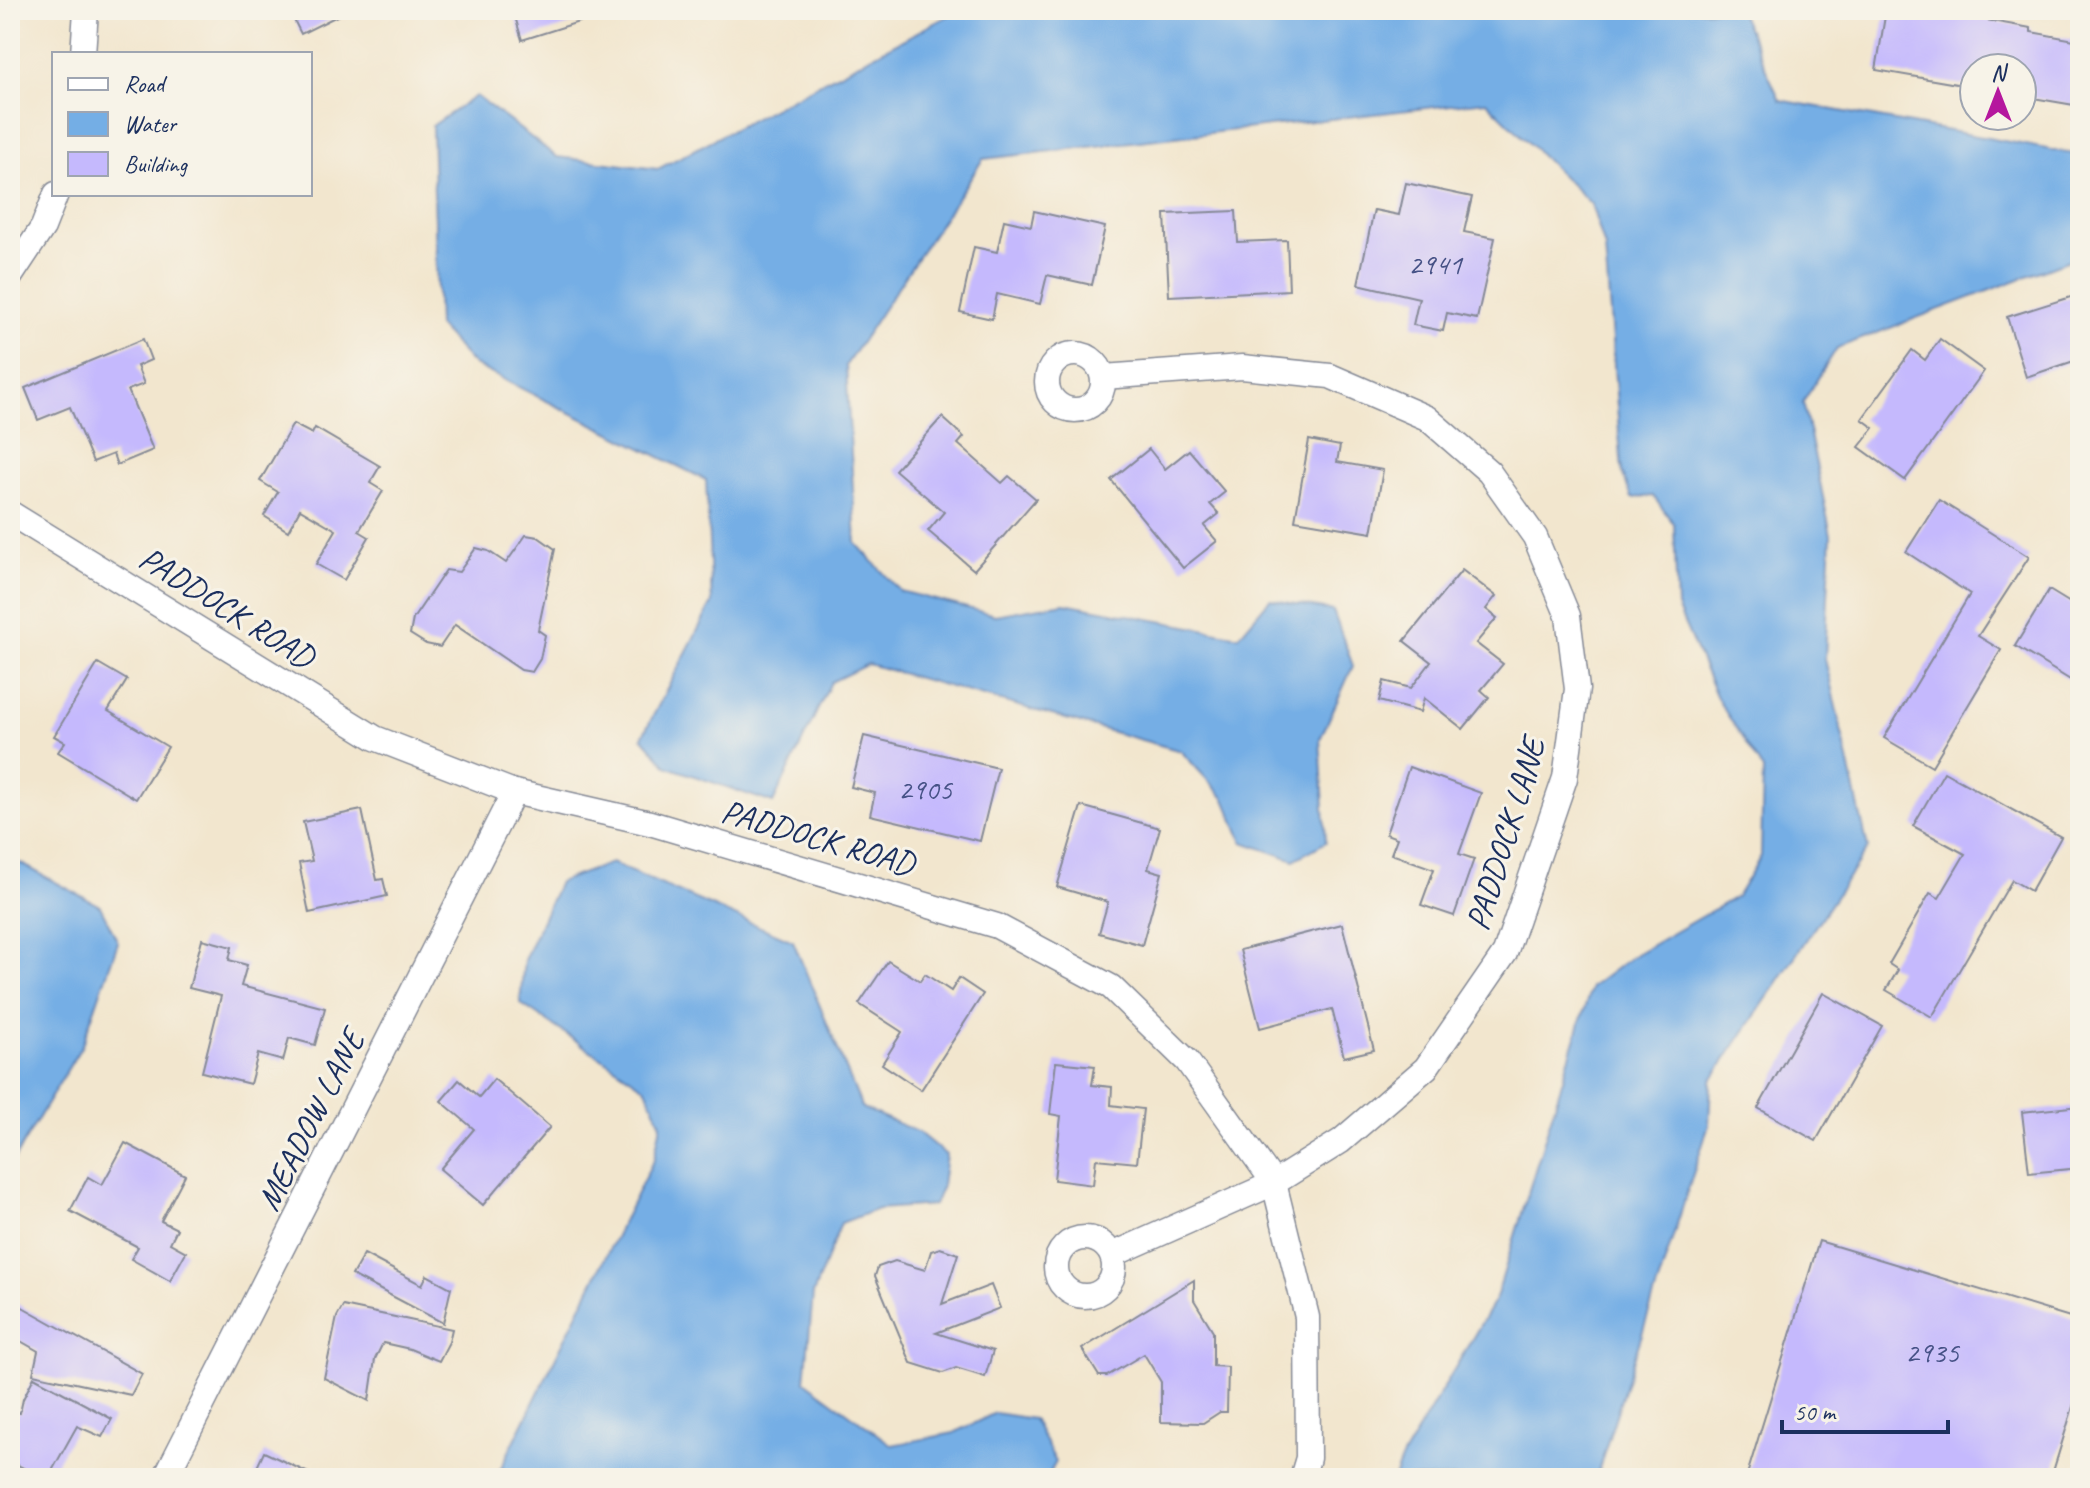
<svg xmlns="http://www.w3.org/2000/svg" width="2090" height="1488" font-family="Caveat,sans-serif">
	<style>
		.water { fill: #74aee5; stroke: #486ea2; stroke-width: 2 }
		.building { fill: #c5b9fd }
		.lines { fill: none; stroke-linecap: round; stroke-linejoin: round }
		.street-casing { stroke: #868a96; stroke-width: 27 }
		.street { stroke: #fff; stroke-width: 24 }
		.labels { text-anchor: middle; dominant-baseline: central; stroke-width: 6; stroke-linejoin: round; paint-order: stroke }
		.number-label { font-size: 30px; fill: #465286 }
		.street-label { font-size: 34px; fill: #1b2f5e; stroke: #f7f3e8 }
	</style>
	<rect width="100%" height="100%" fill="#f7f3e8"/>
	<filter id="ink" filterUnits="userSpaceOnUse"><feTurbulence type="fractalNoise" baseFrequency=".0125" numOctaves="2"/><feDisplacementMap in="SourceGraphic" scale="16" xChannelSelector="R" yChannelSelector="G"/><feConvolveMatrix kernelMatrix="1 2 1 2 8 2 1 2 1" color-interpolation-filters="sRGB"/></filter>
	<filter id="wash" filterUnits="userSpaceOnUse"><feTurbulence type="fractalNoise" baseFrequency=".006" numOctaves="4" result="noise"/><feDisplacementMap in="SourceGraphic" scale="32" xChannelSelector="R" yChannelSelector="G"/><feGaussianBlur stdDeviation="1.8" result="paint"/><feColorMatrix in="noise" values="0 0 0 0 0 0 0 0 0 0 0 0 0 0 0 0 0 1.4 0 .05"/><feComposite in="paint" operator="in"/></filter>
	<g filter="url(#wash)">
		<rect width="100%" height="100%" fill="#f2e6ce"/>
		<!-- water -->
		<g class="water">
			<path d="M959,10H1739L1780,100L2080,155V256L1837,348L1803,402L1831,535L1825,659L1868,848L1711,1081L1709,1124L1596,1478H1394L1401,1460L1496,1298L1591,987L1631,957L1737,896L1761,856L1763,770L1718,700L1677,607L1674,524L1653,496L1632,498L1622,472L1605,248L1591,204L1486,101L983,159L846,365L856,543L900,591L995,615L1064,603L1239,636L1270,599L1333,611L1353,666L1320,739L1326,842L1294,860L1243,842L1225,799L1181,751L868,664L831,682L773,803L668,767L642,737L712,603L706,480L474,365L438,326L432,126L476,96L557,157L658,169Z"/>
			<path d="M20,863L100,906L118,942L82,1045L10,1166V870Z"/>
			<path d="M611,863L793,941L862,1108L918,1132L946,1155L942,1185L934,1205L878,1209L841,1223L813,1294L805,1381L892,1445L954,1433L995,1413L1033,1419L1056,1462L1047,1478H496L654,1159L661,1124L646,1088L520,1003L524,960L559,882Z"/>
		</g>
		<g id="blocks">
			<!-- building -->
			<g class="building">
				<path d="M289,10H349L301,34Z"/>
				<path d="M513,10H604V14L522,40Z"/>
				<path d="M1886,10H1931L2031,28V32L2080,41V106L2022,96V68H1974V87L1876,70Z"/>
				<path d="M1406,183L1472,197L1464,232L1495,238L1477,319L1447,313L1443,331L1413,325L1419,298L1358,284L1374,210L1399,215Z"/>
				<path d="M1034,211L1105,227L1092,285L1047,275L1040,304L997,294L992,319L960,312L974,247L997,252L1004,220L1031,226Z"/>
				<path d="M1236,211L1238,242L1287,240L1289,290L1169,296L1165,214Z"/>
				<path d="M2080,294V359L2026,377L2007,317Z"/>
				<path d="M143,339L151,360L137,366L144,384L128,390L153,450L117,465L113,454L93,462L70,407L38,420L25,388Z"/>
				<path d="M1940,339L1984,371L1905,480L1859,447L1874,428L1862,419L1912,350L1925,360Z"/>
				<path d="M942,417L964,437L958,444L1002,483L1009,476L1036,499L974,570L928,531L944,512L895,470Z"/>
				<path d="M293,424L312,434L315,428L380,466L370,483L383,491L359,531L369,537L344,580L316,564L336,530L300,509L288,531L264,516L278,492L260,481Z"/>
				<path d="M1309,440L1340,446L1337,462L1383,470L1372,533L1295,520Z"/>
				<path d="M1149,449L1165,469L1189,450L1225,492L1210,504L1219,514L1204,526L1217,541L1183,568L1111,480Z"/>
				<path d="M1939,500L2029,557L1978,636L2001,650L1932,766L1884,738L1970,594L1906,552Z"/>
				<path d="M526,535L538,537L555,549L538,630L545,635L540,659L532,672L521,670L455,625L440,647L426,644L410,634L413,619L446,570L459,572L476,548L488,551L506,563Z"/>
				<path d="M1462,570L1496,596L1486,609L1497,618L1476,643L1503,664L1481,690L1489,697L1463,729L1424,698L1420,712L1379,701L1384,681L1411,688L1431,662L1404,641Z"/>
				<path d="M2049,590L2080,609V686L2015,646Z"/>
				<path d="M98,663L127,680L108,711L168,747L136,799L58,752L65,742L54,736Z"/>
				<path d="M864,736L998,768L980,841L870,815L875,793L851,787Z"/>
				<path d="M1409,767L1481,793L1459,854L1474,859L1454,916L1421,905L1434,869L1391,854L1397,838L1386,834Z"/>
				<path d="M1944,772L2061,837L2031,891L2012,880L1932,1017L1886,990L1898,970L1889,964L1930,893L1939,898L1965,854L1913,826Z"/>
				<path d="M1081,806L1160,828L1148,869L1162,873L1142,945L1099,933L1108,902L1057,887Z"/>
				<path d="M362,810L377,880L383,879L387,896L309,913L299,863L312,861L303,822Z"/>
				<path d="M1342,924L1374,1050L1344,1057L1332,1009L1260,1028L1240,950Z"/>
				<path d="M202,939L232,947L229,960L247,965L241,986L325,1008L315,1045L289,1038L283,1061L258,1054L250,1084L202,1072L221,996L189,988Z"/>
				<path d="M888,961L920,981L925,974L951,991L959,978L983,994L921,1090L882,1064L902,1032L859,1004Z"/>
				<path d="M1823,993L1882,1026L1816,1141L1758,1108Z"/>
				<path d="M1056,1062L1095,1066L1092,1085L1112,1087L1111,1105L1143,1109L1137,1163L1096,1159L1093,1185L1054,1180L1061,1116L1050,1114Z"/>
				<path d="M494,1079L550,1127L483,1205L440,1169L474,1129L441,1101L459,1080L479,1097Z"/>
				<path d="M2080,1106V1168L2029,1173L2022,1112Z"/>
				<path d="M125,1143L185,1175L161,1221L177,1229L170,1243L186,1252L170,1281L131,1259L138,1247L70,1211L88,1177L102,1185Z"/>
				<path d="M1819,1241L2080,1320V1384L2051,1478H1746Z"/>
				<path d="M940,1248L958,1254L942,1304L991,1285L1000,1308L936,1333L993,1351L985,1377L956,1368L943,1373L911,1363L875,1276L878,1267L895,1261L925,1270L931,1251Z"/>
				<path d="M364,1254L422,1285L427,1275L451,1288L443,1323L352,1275Z"/>
				<path d="M1194,1280V1300L1213,1331V1366L1228,1367L1227,1412H1220L1203,1423L1161,1422V1382L1144,1354L1107,1376H1099L1082,1349Z"/>
				<path d="M10,1300L142,1374L131,1395L33,1374L38,1351L10,1335Z"/>
				<path d="M343,1306L452,1329L449,1342L439,1361L410,1349L383,1343L375,1359L369,1401L324,1378L337,1317Z"/>
				<path d="M34,1377L112,1419L102,1437L77,1426L48,1478H42L10,1461L14,1445L10,1443V1411L20,1413L23,1399Z"/>
				<path d="M264,1452L319,1478H252Z"/>
			</g>
		</g>
	</g>
	<g filter="url(#ink)">
		<use href="#blocks" fill-opacity="0" stroke="#868a96" stroke-width="2"/>
		<g class="lines">
			<!-- street casing -->
			<g class="street-casing">
				<g id="street">
					<path d="M83,54L86,10"/>
					<path d="M10,277L43,227L56,194"/>
					<circle cx="1075" cy="382" r="28"/>
					<path d="M1103,377L1242,367L1330,376L1427,418L1489,472L1535,537L1568,616L1577,689L1565,778L1505,953L1426,1068L1341,1141L1274,1183L1112,1255"/>
					<path d="M10,513L375,738L514,792L650,823L997,926L1111,987L1187,1061L1274,1183L1307,1317L1308,1458L1302,1478"/>
					<circle cx="1085" cy="1267" r="29"/>
					<path d="M165,1478L514,792"/>
				</g>
			</g>
			<!-- street -->
			<use href="#street" class="street"/>
		</g>
	</g>
	<g class="labels">
		<!-- number labels -->
		<g class="number-label">
			<text x="1435" y="264">2941</text>
			<text x="925" y="789">2905</text>
			<text x="1932" y="1352">2935</text>
		</g>
		<!-- street labels -->
		<g class="street-label">
			<text transform="translate(227 607) rotate(32)">PADDOCK ROAD</text>
			<text transform="translate(1505 834) rotate(-73)">PADDOCK LANE</text>
			<text transform="translate(818 837) rotate(16)">PADDOCK ROAD</text>
			<text transform="translate(310 1120) rotate(-63)">MEADOW LANE</text>
		</g>
	</g>
	<!-- margin -->
	<rect width="2090" height="1488" fill="none" stroke="#f7f3e8" stroke-width="40"/>
	<!-- legend -->
	<rect x="52" y="52" width="260" height="144" fill="#f7f3e8" stroke="#9fa5b1" stroke-width="2"/>
	<rect x="68" y="78" width="40" height="12" fill="#ffffff" stroke="#9fa5b1" stroke-width="2"/>
	<text x="124" y="92" font-size="24" fill="#1b2f5e">Road</text>
	<rect x="68" y="112" width="40" height="24" fill="#74aee5" stroke="#9fa5b1" stroke-width="2"/>
	<text x="124" y="132" font-size="24" fill="#1b2f5e">Water</text>
	<rect x="68" y="152" width="40" height="24" fill="#c5b9fd" stroke="#9fa5b1" stroke-width="2"/>
	<text x="124" y="172" font-size="24" fill="#1b2f5e">Building</text>
	<!-- north arrow -->
	<g transform="translate(1998 92)"><circle r="38" fill="#f7f3e8" stroke="#9fa5b1" stroke-width="2"/>
	<path d="M0-6L14 30L0 20L-14 30Z" fill="#b5179e"/>
	<text y="-12" font-size="22" font-weight="bold" text-anchor="middle" fill="#1b2f5e">N</text>
	</g>
	<!-- scale -->
	<path d="M1782 1420v12h166v-12" fill="none" stroke="#1b2f5e" stroke-width="4"/>
	<text x="1794" y="1420" font-size="24" fill="#1b2f5e" stroke="#f7f3e8" stroke-width="6" paint-order="stroke">50 m</text>
</svg>
